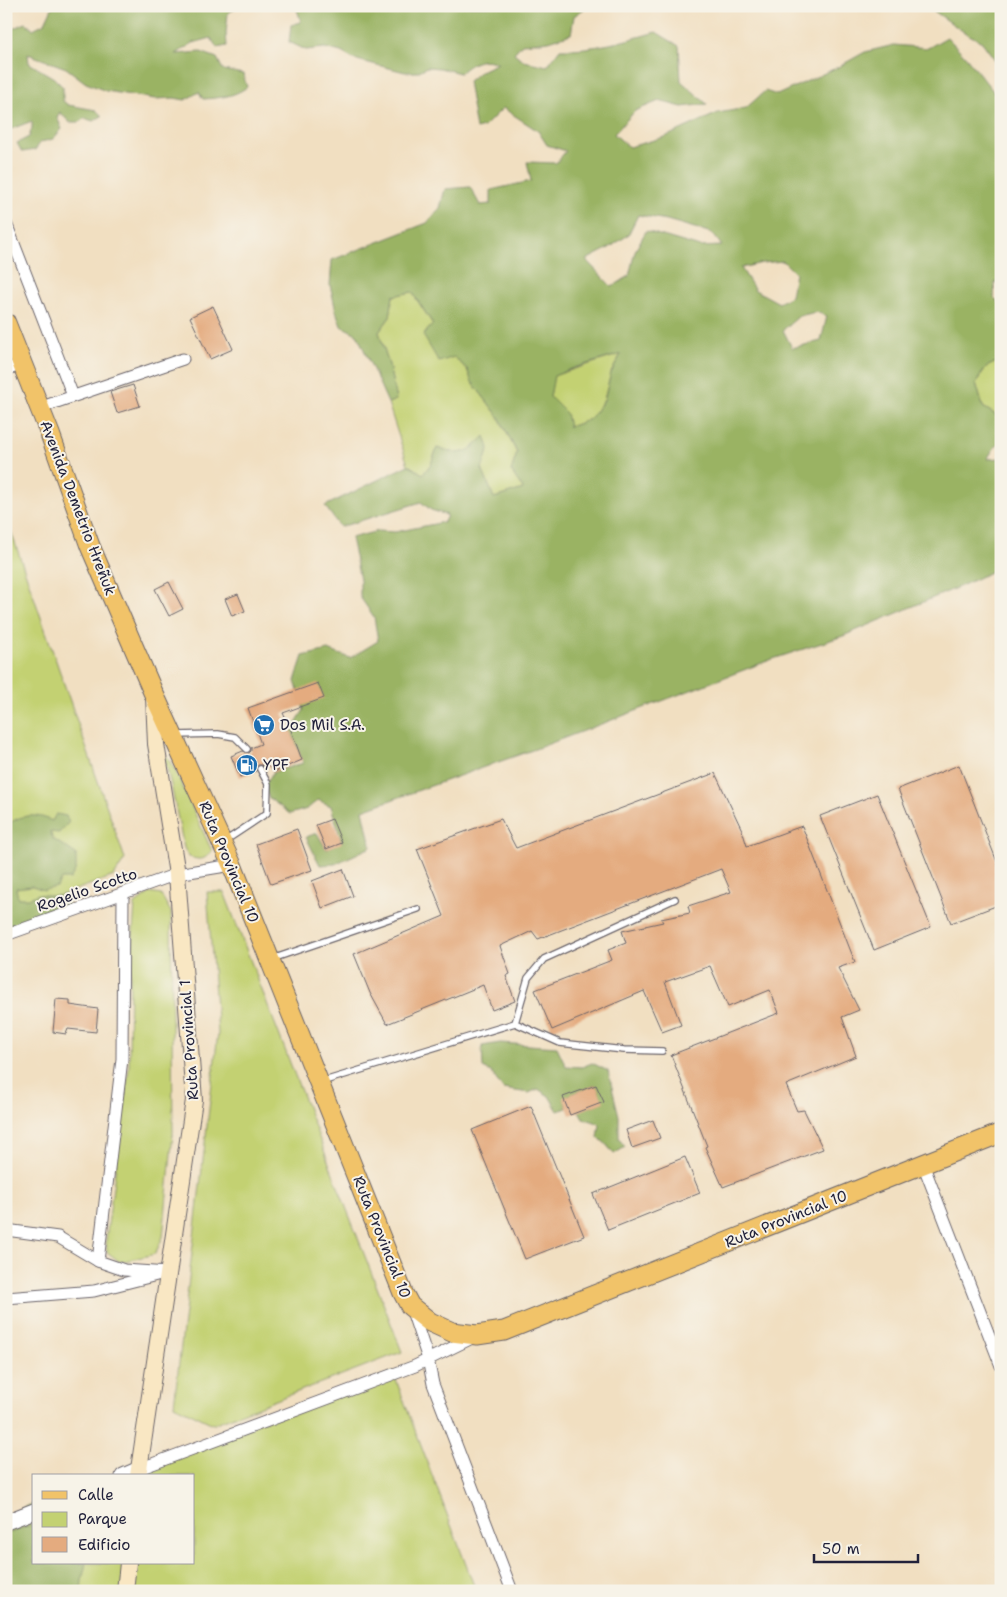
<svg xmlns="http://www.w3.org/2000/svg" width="1007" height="1597" font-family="'Shantell Sans',sans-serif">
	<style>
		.green { fill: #c3d172; stroke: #727a56 }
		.forest { fill: #9ab364; stroke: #5e6a50; fill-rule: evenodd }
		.building { fill: #e4ab7f }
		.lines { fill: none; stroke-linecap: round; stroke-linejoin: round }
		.service-casing { stroke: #6a646a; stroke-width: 8 }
		.minor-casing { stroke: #6a646a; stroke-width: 13 }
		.tertiary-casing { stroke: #6a646a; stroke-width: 17 }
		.secondary-casing { stroke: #6a646a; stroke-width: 18 }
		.primary-casing { stroke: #6a646a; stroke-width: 21 }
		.service { stroke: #fff; stroke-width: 5.5 }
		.minor { stroke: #fff; stroke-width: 11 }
		.tertiary { stroke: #fff; stroke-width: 15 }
		.secondary { stroke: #f9e7c3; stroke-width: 16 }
		.primary { stroke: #f1c369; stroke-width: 19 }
		.labels { text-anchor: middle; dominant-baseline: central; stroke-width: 4; stroke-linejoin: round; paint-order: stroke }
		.street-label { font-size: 15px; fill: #22223b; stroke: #f7f3e8 }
		.poi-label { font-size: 15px; fill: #22223b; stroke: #f7f3e8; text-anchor: start }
	</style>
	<rect width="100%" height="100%" fill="#f7f3e8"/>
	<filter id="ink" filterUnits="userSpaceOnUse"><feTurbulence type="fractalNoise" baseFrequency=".02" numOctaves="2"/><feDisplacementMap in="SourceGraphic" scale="10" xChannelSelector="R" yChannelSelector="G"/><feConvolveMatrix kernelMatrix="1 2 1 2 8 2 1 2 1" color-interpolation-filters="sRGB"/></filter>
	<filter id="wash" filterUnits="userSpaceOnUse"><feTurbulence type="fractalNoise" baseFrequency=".0096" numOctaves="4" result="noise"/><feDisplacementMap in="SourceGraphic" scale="20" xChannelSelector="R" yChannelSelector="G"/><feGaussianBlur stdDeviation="1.12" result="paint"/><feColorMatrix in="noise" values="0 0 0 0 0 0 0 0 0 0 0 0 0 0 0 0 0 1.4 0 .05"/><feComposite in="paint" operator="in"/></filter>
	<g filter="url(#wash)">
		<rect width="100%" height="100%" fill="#f1dfc1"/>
		<!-- green -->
		<g class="green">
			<path d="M412,292L454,357L467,369L472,382L499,417L517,453L511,471L524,489L494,498L482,469L489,448L471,450L455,454L437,448L431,464L423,474L408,465L388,403L396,400L389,365L379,332L390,317L393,296Z"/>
			<path d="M621,354L611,373L604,400L590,419L569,427L550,397L553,376Z"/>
			<path d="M1001,360V418L983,407L976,383L986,367Z"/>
			<path d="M6,517L125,859L114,876L6,915Z"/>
			<path d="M162,749L175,770L212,851C204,861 200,860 189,857L184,848L171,785Z"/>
			<path d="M207,892H224L402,1352L213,1424L174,1405L218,1033Z"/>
			<path d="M150,893L161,895L171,912L173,1133L163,1237L155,1254L120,1262L107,1252L106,1240L129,1068L130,975L135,904Z"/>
			<path d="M393,1372L476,1591H6V1515L34,1503V1563H194V1476H118Z"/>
		</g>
		<!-- forest -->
		<g class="forest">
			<path d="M53,6H240L228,13L226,33L227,46L217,48L211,38L193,43L176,54L201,52L217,58L223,70L243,74L247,87C234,97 218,98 203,99L199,92L185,100L174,98L155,99L106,91L86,83L66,68L28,54L29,63L54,78L63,87V101L68,105L96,110L102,116L93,121L84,118L80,122H69L60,112L57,117L62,129L53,139L41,142L35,150L22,152L17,143L29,137L32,128V121L6,131V33L16,27L26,23L33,29L45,23Z"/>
			<path d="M296,6H588L574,16L571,34L549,41L522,44L514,53L524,61L547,66L560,49C593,50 624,41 656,32L679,46L681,81L707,104L682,107L659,101L635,111L614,134L629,147L665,137L718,113L746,108L765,91L777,95L838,67L865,52L894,45L928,48L947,37L966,57L1001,101V286L995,282L994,298L1001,305V360L986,367L976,383L983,407L1001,418V443L995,447L987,459L1001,458V567L961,586L843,636L770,660L538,748L363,810L371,847L335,864L320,865L306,837L317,833L326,849L342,842L331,806L318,800L307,809L290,814L269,798L263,786L274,772L303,763L291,730L304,710L295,681L303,656L328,650L350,658L378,641L374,617L360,597V580L351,538L378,531L395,532L444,522L447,515L431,510L421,502L340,527L325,506L408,465L423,474L431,464L437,448C462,456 466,455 485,436L489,448L482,469L494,498L523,489L511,471L517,453L499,417L472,382L467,369L454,357L439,362L423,335L433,324L412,292L393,296L390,317L379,332L389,365L396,400L388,403L357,334L341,326L336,311L330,285L332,260L427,223L440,208L445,189L470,187L480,205L491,204V190L531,181L527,162L556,163L566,151L547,145L538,131L503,108L484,127L476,129L468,81L481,71L498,63C482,57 472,62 460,73L440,68L427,67L417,72H405L353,59L341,52L325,48L306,50L289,42L291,25L301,22ZM638,215L667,220L712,233L722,246L700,247L646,231L635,251L629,276L612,287L586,260L609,248L628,235ZM783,261L795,273L791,296L779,303L755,290L741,268L762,263ZM816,312L827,316L821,341L792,348L783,330L799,316ZM621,354L611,373L604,400L590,419L569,427L566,413L550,397L554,376L574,368Z"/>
			<path d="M900,6H1001V68L982,42L964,32L931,9L901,8Z"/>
			<path d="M56,814L66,816L69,822L59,833L50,832L53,839L76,854V869L70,879H61L57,887L44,890L32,886L16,888L18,898H29L38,894L51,896L67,895L68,904L6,930V826C20,814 36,813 52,821Z"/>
			<path d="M500,1043L557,1047L566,1066L582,1067L592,1063L608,1071L619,1116V1139L625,1147L614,1154L605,1143L598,1138L600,1124L583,1118L579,1111L603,1102L596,1085L564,1097L567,1108L558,1111L549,1096L538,1089L529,1093L503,1089L491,1072L483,1068L482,1046Z"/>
			<path d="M34,1524V1563H86L82,1581L81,1591H6V1534Z"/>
		</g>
		<g id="blocks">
			<!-- building -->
			<g class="building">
				<path d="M213,306L233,349L210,359L190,317Z"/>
				<path d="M133,385L140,406L117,413L110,392Z"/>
				<path d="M169,582L183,609L169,616L155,589Z"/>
				<path d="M238,594L245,611L232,616L225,599Z"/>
				<path d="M318,683L324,698L283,713L291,730L302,760L274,772L268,766L264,767L262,765H258L256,767V771L240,777L231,756L243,751L249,753L251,751V748L261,744L248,708Z"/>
				<path d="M959,765L1001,872V904L951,923L898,789Z"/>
				<path d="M715,773L742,830L747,846L802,826L855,962L838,968L859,1010L842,1017L856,1056L786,1085L797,1111L804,1110L823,1149L723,1187L705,1147L707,1146L671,1055L779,1013L770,990L728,1007L710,966L665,982L681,1025L662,1032L644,991L552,1030L535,990L612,960L608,950L626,943L622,931L663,922L661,919L690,913L688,906L731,892L721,869L538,939L532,931L500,946L510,974L506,976L515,1001L492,1010L483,985L387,1024L370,993L354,954L444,916L417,849L501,819L516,848Z"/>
				<path d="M877,794L931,927L874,950L820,816Z"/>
				<path d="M332,819L342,843L326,849L316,825Z"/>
				<path d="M297,829L312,870L271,884L256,844Z"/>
				<path d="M343,869L353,896L322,908L312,881Z"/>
				<path d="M56,999L70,1000V1005L98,1009L96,1032L68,1029L66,1034L53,1032Z"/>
				<path d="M596,1085L604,1102L570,1115L563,1097Z"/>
				<path d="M531,1106L584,1236L525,1259L472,1130Z"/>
				<path d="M653,1120L660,1138L632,1148L626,1130Z"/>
				<path d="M685,1157L700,1193L608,1230L593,1194Z"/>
			</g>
		</g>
	</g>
	<g filter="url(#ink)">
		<use href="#blocks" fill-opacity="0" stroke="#6a646a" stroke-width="1"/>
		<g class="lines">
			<!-- service casing -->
			<g class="service-casing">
				<g id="service">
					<path d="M176,735L218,734L235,737L247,749"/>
					<path d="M225,841L267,813L268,784L260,769"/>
					<path d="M272,959L418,909"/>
					<path d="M515,1023L528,978L544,959L675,899"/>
					<path d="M321,1082L515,1023L560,1043L624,1050L662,1051"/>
				</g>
			</g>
			<!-- minor casing -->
			<g class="minor-casing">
				<g id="minor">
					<path d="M6,223L73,396"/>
					<path d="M6,370L22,364"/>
					<path d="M39,408L183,359"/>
					<path d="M6,935L177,874L232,865"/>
					<path d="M923,1164L1001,1366"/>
					<path d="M6,1230L58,1237L98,1261L124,1270L168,1273"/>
					<path d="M98,1261L122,1059L123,893"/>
					<path d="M6,1298L94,1291L157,1275"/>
					<path d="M411,1308L428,1359L433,1384L512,1591"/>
					<path d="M139,1469L415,1366L474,1337"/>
				</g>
			</g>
			<!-- tertiary casing -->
			<g class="tertiary-casing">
				<g id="tertiary">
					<path d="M123,1476L139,1469"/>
					<path d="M6,1522L34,1511"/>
				</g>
			</g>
			<!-- secondary casing -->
			<g class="secondary-casing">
				<g id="secondary">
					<path d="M138,1476L194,1100L177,874L156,744L154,697"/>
					<path d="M125,1591L128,1563"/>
				</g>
			</g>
			<!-- primary casing -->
			<g class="primary-casing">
				<path id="primary" d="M6,323L50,434L90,546L153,692L232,865L403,1293L410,1306L430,1322L452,1332L477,1335L504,1331L1001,1133"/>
			</g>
			<!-- service -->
			<use href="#service" class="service"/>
			<!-- minor -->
			<use href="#minor" class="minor"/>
			<!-- tertiary -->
			<use href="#tertiary" class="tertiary"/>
			<!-- secondary -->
			<use href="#secondary" class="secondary"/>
			<!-- primary -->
			<use href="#primary" class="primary"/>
		</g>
	</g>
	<!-- icons -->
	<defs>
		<g id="supermarket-disc" transform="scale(1.125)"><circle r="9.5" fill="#1f6fb2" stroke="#f7f3e8"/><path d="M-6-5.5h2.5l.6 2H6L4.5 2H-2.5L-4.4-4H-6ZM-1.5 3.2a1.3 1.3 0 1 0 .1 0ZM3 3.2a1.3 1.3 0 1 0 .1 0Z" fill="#fff"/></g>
		<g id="fuel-disc" transform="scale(1.125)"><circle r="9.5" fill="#1f6fb2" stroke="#f7f3e8"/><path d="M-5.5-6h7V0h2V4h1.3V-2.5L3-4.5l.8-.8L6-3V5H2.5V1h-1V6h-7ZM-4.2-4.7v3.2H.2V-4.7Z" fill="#fff"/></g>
	</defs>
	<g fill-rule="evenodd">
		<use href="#supermarket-disc" x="264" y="725"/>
		<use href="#fuel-disc" x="247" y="765"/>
	</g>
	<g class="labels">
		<!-- street labels -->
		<g class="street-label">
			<text transform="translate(78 508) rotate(69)">Avenida Demetrio Hreñuk</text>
			<text transform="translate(229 862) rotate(67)">Ruta Provincial 10</text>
			<text transform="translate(87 890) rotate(-19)">Rogelio Scotto</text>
			<text transform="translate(189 1040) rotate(-94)">Ruta Provincial 1</text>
			<text transform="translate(786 1219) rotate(-22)">Ruta Provincial 10</text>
			<text transform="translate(382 1237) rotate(68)">Ruta Provincial 10</text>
		</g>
		<!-- poi labels -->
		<g class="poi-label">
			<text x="280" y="725">Dos Mil S.A.</text>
			<text x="263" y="765">YPF</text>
		</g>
	</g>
	<!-- margin -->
	<rect width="1007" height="1597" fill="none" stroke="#f7f3e8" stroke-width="25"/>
	<!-- legend -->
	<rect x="32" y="1474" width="162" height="90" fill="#f7f3e8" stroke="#a29fa3"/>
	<rect x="42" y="1491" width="25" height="8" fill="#f1c369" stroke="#a29fa3"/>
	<text x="78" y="1500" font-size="15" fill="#22223b">Calle</text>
	<rect x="42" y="1512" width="25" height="15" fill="#c3d172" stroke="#a29fa3"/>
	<text x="78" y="1524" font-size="15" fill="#22223b">Parque</text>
	<rect x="42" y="1537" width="25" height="15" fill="#e4ab7f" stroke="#a29fa3"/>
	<text x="78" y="1550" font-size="15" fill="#22223b">Edificio</text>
	<!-- scale -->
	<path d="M814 1554v8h104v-8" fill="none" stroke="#22223b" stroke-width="2.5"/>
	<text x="822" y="1554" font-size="15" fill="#22223b" stroke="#f7f3e8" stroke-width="4" paint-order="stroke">50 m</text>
</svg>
